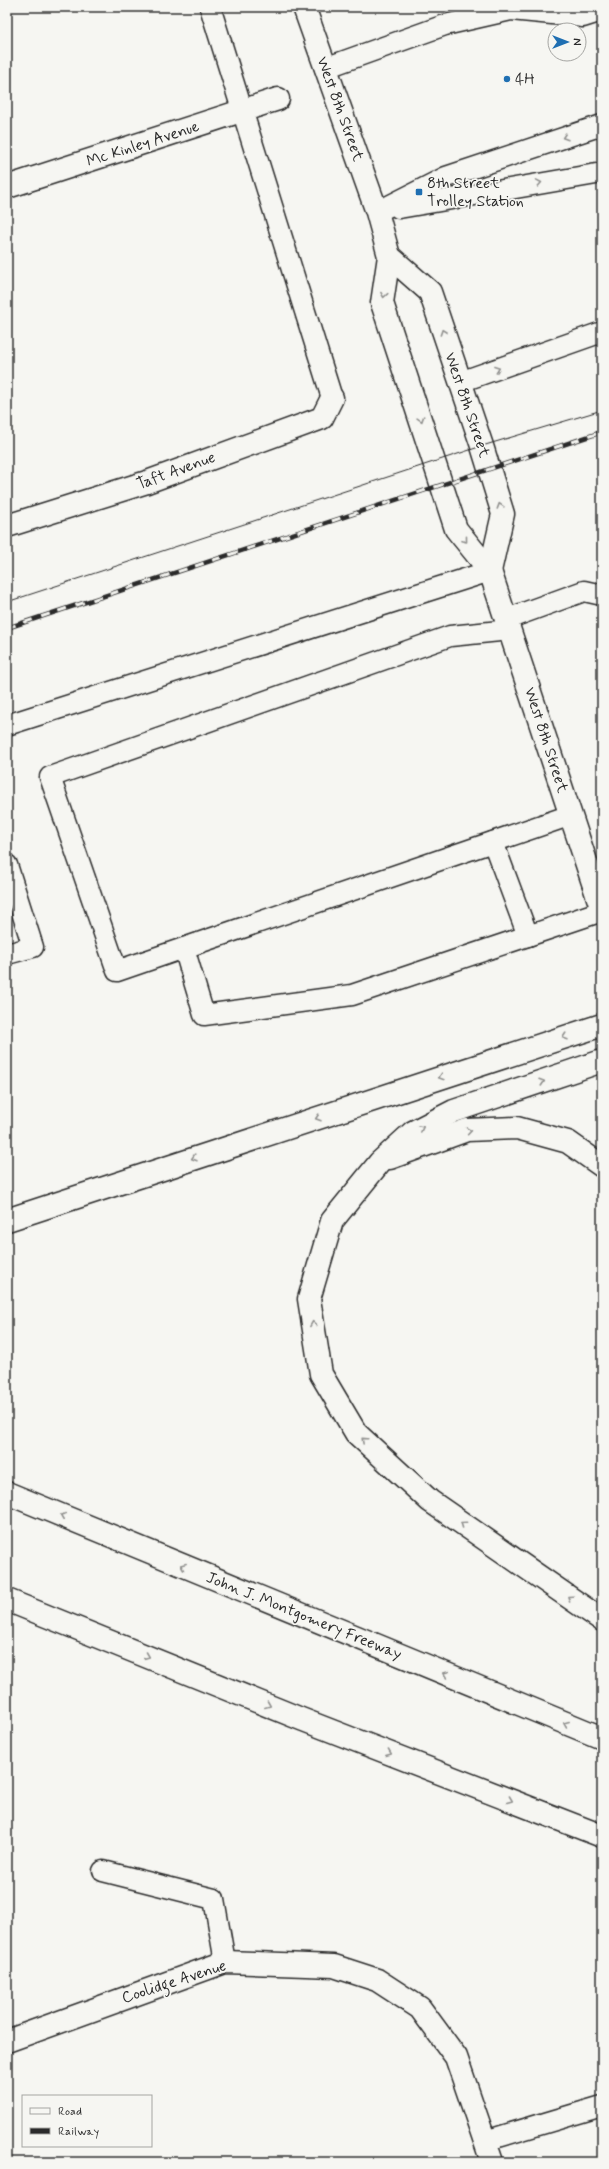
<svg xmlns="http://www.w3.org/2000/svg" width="609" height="2169" font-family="Mynerve,sans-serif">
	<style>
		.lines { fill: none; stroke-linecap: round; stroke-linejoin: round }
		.lane-casing { stroke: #2b2b2b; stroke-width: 23 }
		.street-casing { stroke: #2b2b2b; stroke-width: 25 }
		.primary-casing { stroke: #2b2b2b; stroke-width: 25 }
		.highway-casing { stroke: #2b2b2b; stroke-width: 25 }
		.lane { stroke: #f6f6f2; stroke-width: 20 }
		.street { stroke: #f6f6f2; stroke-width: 22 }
		.primary { stroke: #f6f6f2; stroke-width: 22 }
		.highway { stroke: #f6f6f2; stroke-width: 22 }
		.tram { stroke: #2b2b2b; stroke-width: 1 }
		.rail-casing { stroke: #2b2b2b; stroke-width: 4.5 }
		.rail { stroke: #f6f6f2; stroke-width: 3; stroke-dasharray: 9; stroke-linecap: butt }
		.oneway { stroke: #90908e }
		.poi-dot { fill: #1f6fb2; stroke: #f6f6f2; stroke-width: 1.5 }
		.labels { text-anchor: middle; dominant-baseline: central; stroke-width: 3.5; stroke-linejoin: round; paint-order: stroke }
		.poi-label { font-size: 16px; fill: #2b2b2b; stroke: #f6f6f2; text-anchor: start }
		.street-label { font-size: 16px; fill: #2b2b2b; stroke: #f6f6f2 }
	</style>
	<rect width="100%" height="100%" fill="#f6f6f2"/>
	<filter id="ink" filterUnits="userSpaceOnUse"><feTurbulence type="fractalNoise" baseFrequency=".025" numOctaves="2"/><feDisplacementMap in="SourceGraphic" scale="8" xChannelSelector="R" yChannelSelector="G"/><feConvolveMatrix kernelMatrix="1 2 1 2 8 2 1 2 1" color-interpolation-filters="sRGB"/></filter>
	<g filter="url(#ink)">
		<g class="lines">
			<!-- lane casing -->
			<g class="lane-casing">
				<g id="lane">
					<path d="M210,7L332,398"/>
					<path d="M325,68L445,25L511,10L583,17L602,11"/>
					<path d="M399,208L602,173"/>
					<path d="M377,212L446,177L602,125"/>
					<path d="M460,382L602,332"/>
					<path d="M507,619L584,591L602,595"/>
					<path d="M510,630L450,636L50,777L117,971L571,815"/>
					<path d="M7,725L490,571"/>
					<path d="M493,842L528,936"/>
					<path d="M7,865L33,947L7,954"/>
					<path d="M184,948L204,1015L352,995L602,911"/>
					<path d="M103,1871L214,1899L225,1962"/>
					<path d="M485,2141L602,2106"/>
				</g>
			</g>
			<!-- street casing -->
			<g class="street-casing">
				<g id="street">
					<path d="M7,187L278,99"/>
					<path d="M7,526L147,482L322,418L332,398"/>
					<path d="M7,2041L225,1962L334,1966L377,1980L420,2008L456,2057L492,2162"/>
				</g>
			</g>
			<!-- primary casing -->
			<g class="primary-casing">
				<g id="primary">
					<path d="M304,7L377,212L389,256L382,303L456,529L490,571L602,910"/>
					<path d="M389,256L430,292L482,446L503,514L490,571"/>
				</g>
			</g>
			<!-- highway casing -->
			<g class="highway-casing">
				<g id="highway">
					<path d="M602,1061L454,1111L413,1132L380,1162L332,1221L309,1299L321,1374L356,1433L430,1501L602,1620"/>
					<path d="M390,1158L467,1130L517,1128L568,1142L602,1166"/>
					<path d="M7,1220L602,1025"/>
					<path d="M7,1493L602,1738"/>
					<path d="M7,1600L301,1719L602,1836"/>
				</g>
			</g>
			<!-- lane -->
			<use href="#lane" class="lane"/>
			<!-- street -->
			<use href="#street" class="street"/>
			<!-- primary -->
			<use href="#primary" class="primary"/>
			<!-- highway -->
			<use href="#highway" class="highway"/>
			<!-- tram -->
			<path class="tram" d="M7,602L482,446L602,410"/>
			<!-- rail casing -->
			<g class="rail-casing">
				<path id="rail" d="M7,628L602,432"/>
			</g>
			<!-- rail -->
			<use href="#rail" class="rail"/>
		</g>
		<!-- one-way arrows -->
		<defs><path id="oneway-chevron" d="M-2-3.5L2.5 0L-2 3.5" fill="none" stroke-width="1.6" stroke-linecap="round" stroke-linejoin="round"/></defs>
		<g class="oneway">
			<use href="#oneway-chevron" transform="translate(565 137) rotate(162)"/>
			<use href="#oneway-chevron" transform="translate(539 183) rotate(-10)"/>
			<use href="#oneway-chevron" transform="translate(384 295) rotate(99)"/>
			<use href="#oneway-chevron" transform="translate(443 332) rotate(-109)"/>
			<use href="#oneway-chevron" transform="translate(497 369) rotate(-20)"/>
			<use href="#oneway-chevron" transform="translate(421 419) rotate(72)"/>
			<use href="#oneway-chevron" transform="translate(500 506) rotate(-107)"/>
			<use href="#oneway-chevron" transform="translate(465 540) rotate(51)"/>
			<use href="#oneway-chevron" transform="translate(565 1037) rotate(162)"/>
			<use href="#oneway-chevron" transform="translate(441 1077) rotate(162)"/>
			<use href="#oneway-chevron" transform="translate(542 1082) rotate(-18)"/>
			<use href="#oneway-chevron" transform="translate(318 1118) rotate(162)"/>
			<use href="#oneway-chevron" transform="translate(421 1128) rotate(-27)"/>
			<use href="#oneway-chevron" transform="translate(469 1131) rotate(-9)"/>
			<use href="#oneway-chevron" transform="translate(194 1158) rotate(162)"/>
			<use href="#oneway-chevron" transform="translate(313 1324) rotate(-99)"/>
			<use href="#oneway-chevron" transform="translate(364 1440) rotate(-138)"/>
			<use href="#oneway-chevron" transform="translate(63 1516) rotate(-158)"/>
			<use href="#oneway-chevron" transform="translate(463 1524) rotate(-145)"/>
			<use href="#oneway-chevron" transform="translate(183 1566) rotate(-158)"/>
			<use href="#oneway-chevron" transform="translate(570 1598) rotate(-145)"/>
			<use href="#oneway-chevron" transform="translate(147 1656) rotate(22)"/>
			<use href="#oneway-chevron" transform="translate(446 1674) rotate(-158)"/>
			<use href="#oneway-chevron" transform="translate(268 1705) rotate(22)"/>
			<use href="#oneway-chevron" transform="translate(566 1724) rotate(-158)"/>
			<use href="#oneway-chevron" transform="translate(389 1753) rotate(21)"/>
			<use href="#oneway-chevron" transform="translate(510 1800) rotate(21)"/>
		</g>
	</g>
	<!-- markers -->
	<g class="poi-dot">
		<circle cx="507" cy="79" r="4"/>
		<rect x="415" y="188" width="8" height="8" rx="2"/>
	</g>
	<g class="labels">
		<!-- poi labels -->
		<g class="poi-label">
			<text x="515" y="79">4H</text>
			<text x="427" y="183">8th Street<tspan x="427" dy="18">Trolley Station</tspan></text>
		</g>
		<!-- street labels -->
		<g class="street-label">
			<text transform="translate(340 109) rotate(70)">West 8th Street</text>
			<text transform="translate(143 144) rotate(-18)">Mc Kinley Avenue</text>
			<text transform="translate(467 405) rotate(71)">West 8th Street</text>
			<text transform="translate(176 471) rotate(-20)">Taft Avenue</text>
			<text transform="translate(546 740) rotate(72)">West 8th Street</text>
			<text transform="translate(304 1616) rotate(22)">John J. Montgomery Freeway</text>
			<text transform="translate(174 1982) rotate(-18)">Coolidge Avenue</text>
		</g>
	</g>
	<!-- margin -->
	<rect width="609" height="2169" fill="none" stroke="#f6f6f2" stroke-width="24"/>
	<rect x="12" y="12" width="585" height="2145" fill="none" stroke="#2b2b2b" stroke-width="1.5" filter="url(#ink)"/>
	<!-- legend -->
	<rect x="22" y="2095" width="130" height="52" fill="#f6f6f2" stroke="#a5a5a2"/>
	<rect x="30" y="2108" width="20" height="6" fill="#f6f6f2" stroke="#a5a5a2"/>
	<text x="58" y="2115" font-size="12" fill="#2b2b2b">Road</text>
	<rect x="30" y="2128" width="20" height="6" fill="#2b2b2b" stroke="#a5a5a2"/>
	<text x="58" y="2135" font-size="12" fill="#2b2b2b">Railway</text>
	<!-- north arrow -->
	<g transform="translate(567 42) rotate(90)"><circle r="19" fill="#f6f6f2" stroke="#a5a5a2"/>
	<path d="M0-3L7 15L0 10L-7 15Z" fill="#1f6fb2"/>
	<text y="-6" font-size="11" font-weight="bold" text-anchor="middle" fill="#2b2b2b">N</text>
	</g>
</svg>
